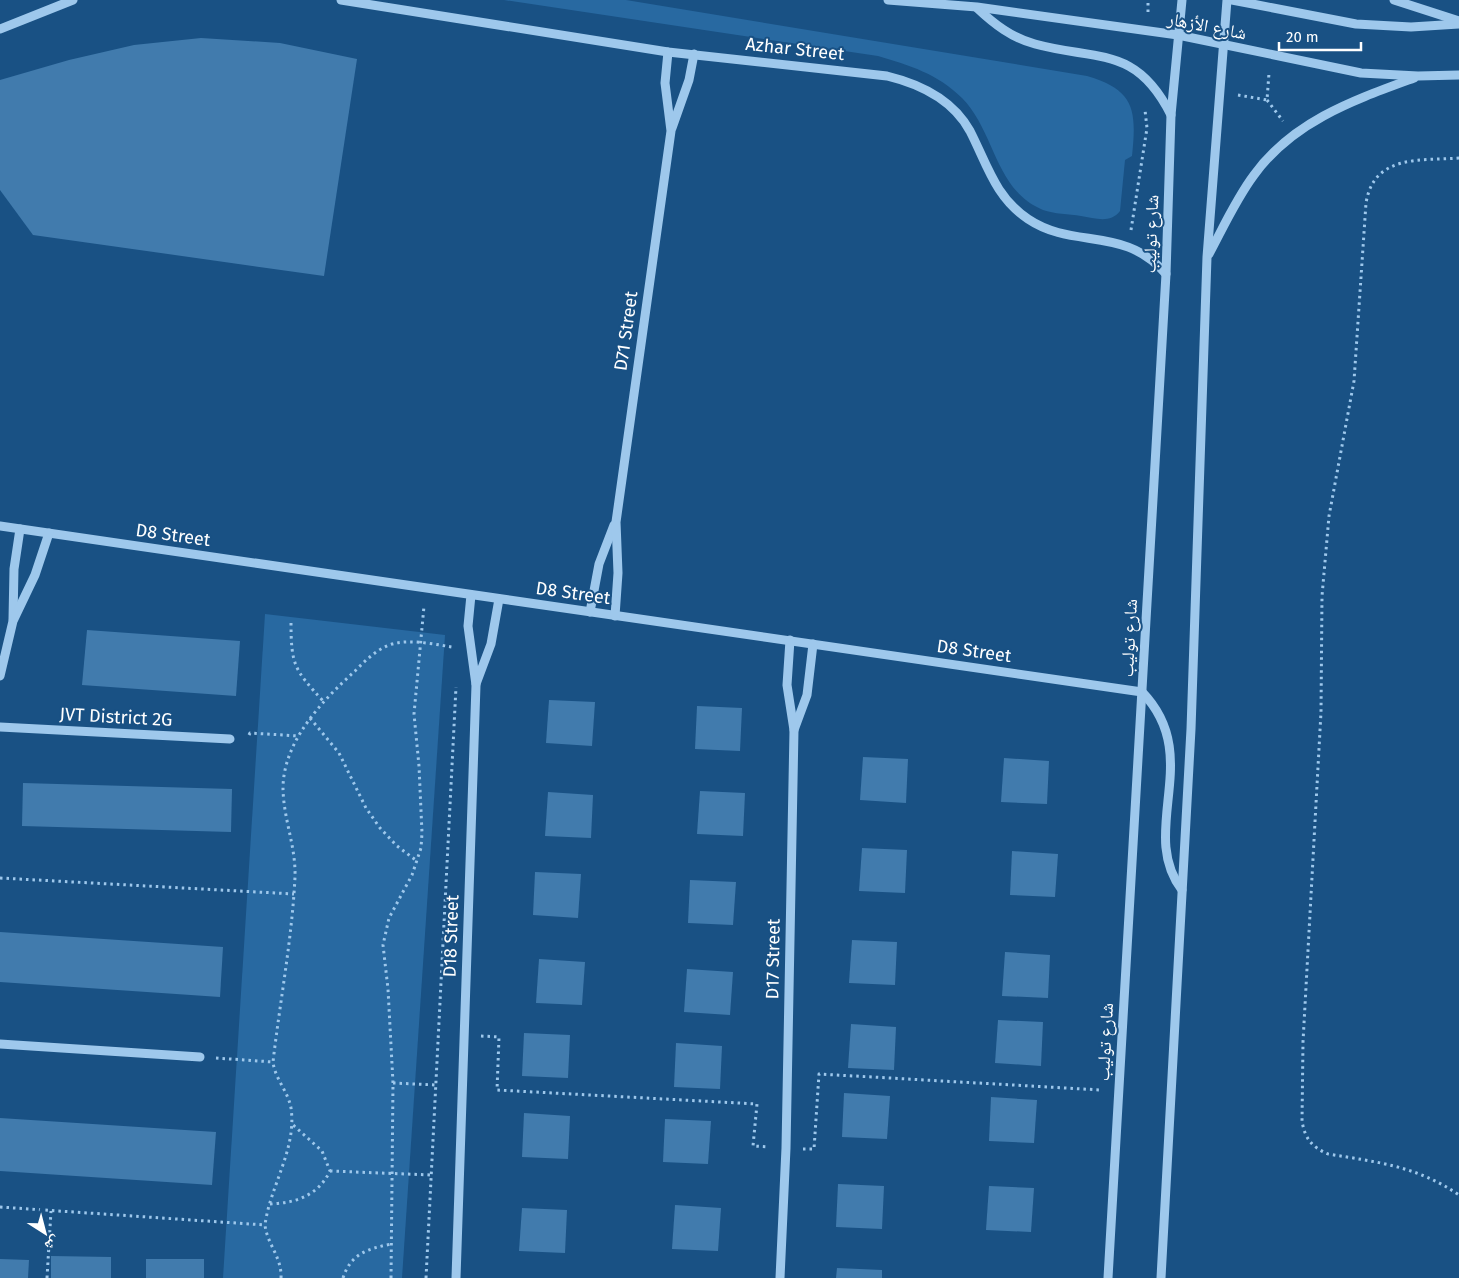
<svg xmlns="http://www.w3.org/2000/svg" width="1459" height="1278" font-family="'Fira Sans','Noto Naskh Arabic',sans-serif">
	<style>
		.green { fill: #2869a1 }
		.building { fill: #417bad }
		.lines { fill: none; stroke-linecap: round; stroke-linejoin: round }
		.path { stroke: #9ec8ec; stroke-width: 3; stroke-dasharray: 2.5 4; stroke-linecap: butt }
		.minor { stroke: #9ec8ec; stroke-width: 9 }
		.labels { text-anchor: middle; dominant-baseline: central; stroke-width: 4; stroke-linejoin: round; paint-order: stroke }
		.street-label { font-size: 18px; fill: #fff; stroke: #195184 }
	</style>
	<rect width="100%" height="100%" fill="#195184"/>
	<!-- green -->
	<g class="green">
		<path d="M504,0H626L1087,76C1134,90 1137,109 1132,156L1125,160L1120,211C1110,224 1095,218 1081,216C1069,214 1054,214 1043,210C995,191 995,131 962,98C938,74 909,65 878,56Z"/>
		<path d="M265,614L445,635L402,1278H223Z"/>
	</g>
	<!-- building -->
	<g class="building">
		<path d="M201,38L280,43L357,59L324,276L33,235L0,190V80L69,60L134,45Z"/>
		<path d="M87,630L240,641L236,696L82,685Z"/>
		<path d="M549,700L595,702L592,746L546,743Z"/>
		<path d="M697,706L742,708L740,751L695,749Z"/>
		<path d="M863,757L908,759L906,803L860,800Z"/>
		<path d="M1004,758L1049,761L1047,804L1001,802Z"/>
		<path d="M23,783L232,789L231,832L22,826Z"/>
		<path d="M700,791L745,793L743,836L697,834Z"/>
		<path d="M548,792L593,795L591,838L545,836Z"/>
		<path d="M862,848L907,850L905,893L859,891Z"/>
		<path d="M1012,851L1058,854L1055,897L1010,895Z"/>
		<path d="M535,872L581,874L578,918L533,915Z"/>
		<path d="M690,880L736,882L733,925L688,923Z"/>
		<path d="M0,932L223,947L220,997L0,982Z"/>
		<path d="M852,940L897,942L895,985L849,983Z"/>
		<path d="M1005,952L1050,955L1048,998L1002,996Z"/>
		<path d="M539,959L585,962L582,1005L536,1003Z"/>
		<path d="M687,969L733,972L730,1015L684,1012Z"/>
		<path d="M998,1020L1043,1022L1041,1066L995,1063Z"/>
		<path d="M851,1024L896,1027L894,1070L848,1068Z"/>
		<path d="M524,1033L570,1035L568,1078L522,1076Z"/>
		<path d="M676,1043L722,1046L720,1089L674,1087Z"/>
		<path d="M844,1093L890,1096L887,1139L842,1137Z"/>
		<path d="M991,1097L1037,1100L1034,1143L989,1141Z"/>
		<path d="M524,1113L570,1116L568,1159L522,1157Z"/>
		<path d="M0,1118L216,1132L212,1185L0,1171Z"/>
		<path d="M665,1119L711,1121L708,1164L663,1162Z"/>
		<path d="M838,1184L884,1186L882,1229L836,1227Z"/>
		<path d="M989,1186L1034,1188L1031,1232L986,1230Z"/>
		<path d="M675,1205L721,1208L718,1251L672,1249Z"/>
		<path d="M522,1208L567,1210L565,1253L519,1251Z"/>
		<path d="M51,1256L111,1257V1278H51Z"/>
		<path d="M0,1259L29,1260L28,1278H0Z"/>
		<rect x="146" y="1259" width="58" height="19"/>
		<path d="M837,1268L882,1270V1278H836Z"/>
	</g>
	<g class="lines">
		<!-- path -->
		<g class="path">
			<path d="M1148,12V0"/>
			<path d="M1238,95L1267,100L1269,73"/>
			<path d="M1267,100L1283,121"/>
			<path d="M1459,158C1420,161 1374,154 1366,203L1354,381L1329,516L1322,596L1321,712L1303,1042L1302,1121C1305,1139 1312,1147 1328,1154C1377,1162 1417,1166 1459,1195"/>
			<path d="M1131,230L1147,128L1145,110"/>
			<path d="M291,623C291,666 295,670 323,701"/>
			<path d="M310,718L339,753L366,808L380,828L397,846L417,861"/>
			<path d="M249,735L250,733L299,736"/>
			<path d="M0,878L294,894"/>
			<path d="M481,1036L499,1037L497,1090L757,1104L753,1146L769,1147"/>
			<path d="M216,1058L273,1062"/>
			<path d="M393,1083L436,1085"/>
			<path d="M803,1149H814L819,1074L1101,1090"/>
			<path d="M330,1171L431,1175"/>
			<path d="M270,1204C295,1203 318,1196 330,1171L322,1151L292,1124"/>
			<path d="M0,1207L265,1225"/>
			<path d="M47,1278L51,1211"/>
			<path d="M281,1278C282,1257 267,1244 265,1225C270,1186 297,1149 291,1108C288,1091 275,1079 273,1062C280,1001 292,939 295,877C296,846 283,818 283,787C284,740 323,700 355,671C366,660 377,649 392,644C411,639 433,644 452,647"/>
			<path d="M343,1278C351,1253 368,1249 391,1244"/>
			<path d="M391,1278L393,1083L388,989L383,945L389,918L412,875L421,848L422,833L419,766L414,714L424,606"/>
			<path d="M426,1278L456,687"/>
		</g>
		<!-- minor -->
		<g class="minor">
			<path d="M341,0L668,52L887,76C920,84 953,100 970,131C987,164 995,197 1028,219C1074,250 1124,225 1166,274"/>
			<path d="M888,0L977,7L1178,35L1361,73L1418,76L1459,75"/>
			<path d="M1232,0L1356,24L1411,27L1459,24"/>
			<path d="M1394,0L1459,21"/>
			<path d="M977,8C994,24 1012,38 1035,44C1097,61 1136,45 1171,115"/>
			<path d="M0,29L73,0"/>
			<path d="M672,128L689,80L694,54"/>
			<path d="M1209,254C1223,228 1236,199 1254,175C1293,121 1354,100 1414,78"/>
			<path d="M0,526L1142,692C1205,757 1137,831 1182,890"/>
			<path d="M590,612L599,564L614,525"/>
			<path d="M615,616L618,573L616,522L671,131L665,83L668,52"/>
			<path d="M13,619L14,569L20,529"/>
			<path d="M0,676L13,621L35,575L49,533"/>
			<path d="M476,684L491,644L499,599"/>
			<path d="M0,727L230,739"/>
			<path d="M794,730L807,695L813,644"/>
			<path d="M0,1044L200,1057"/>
			<path d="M456,1278L476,685L468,626L471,595"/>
			<path d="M780,1278L786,1148L794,730L787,685L790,640"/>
			<path d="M1108,1278L1166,274L1171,115L1182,0"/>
			<path d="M1161,1278L1191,729L1207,257L1227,0"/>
		</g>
	</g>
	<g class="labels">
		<!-- street labels -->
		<g class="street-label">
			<text transform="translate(1207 26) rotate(11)">شارع الأزهار</text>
			<text transform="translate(795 49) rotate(6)">Azhar Street</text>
			<text transform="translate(1151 234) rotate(-88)">شارع توليب</text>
			<text transform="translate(626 331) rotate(-82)">D71 Street</text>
			<text transform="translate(173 535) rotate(8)">D8 Street</text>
			<text transform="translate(573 593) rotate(8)">D8 Street</text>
			<text transform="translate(1129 638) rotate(-87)">شارع توليب</text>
			<text transform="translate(974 651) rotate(8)">D8 Street</text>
			<text transform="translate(116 717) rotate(3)">JVT District 2G</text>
			<text transform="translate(451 936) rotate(-88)">D18 Street</text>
			<text transform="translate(773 959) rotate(-89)">D17 Street</text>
			<text transform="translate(1105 1042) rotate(-87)">شارع توليب</text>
		</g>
	</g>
	<!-- north arrow -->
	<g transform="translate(45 1233) rotate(144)" stroke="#195184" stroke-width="4" paint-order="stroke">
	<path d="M0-4L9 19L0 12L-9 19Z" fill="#ffffff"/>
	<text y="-8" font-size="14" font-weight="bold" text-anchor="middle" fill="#ffffff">ش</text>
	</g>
	<!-- scale -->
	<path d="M1279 42v8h82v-8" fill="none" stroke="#ffffff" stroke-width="2.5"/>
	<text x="1286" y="42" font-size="15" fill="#ffffff" stroke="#195184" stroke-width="4" paint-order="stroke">20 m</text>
</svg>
